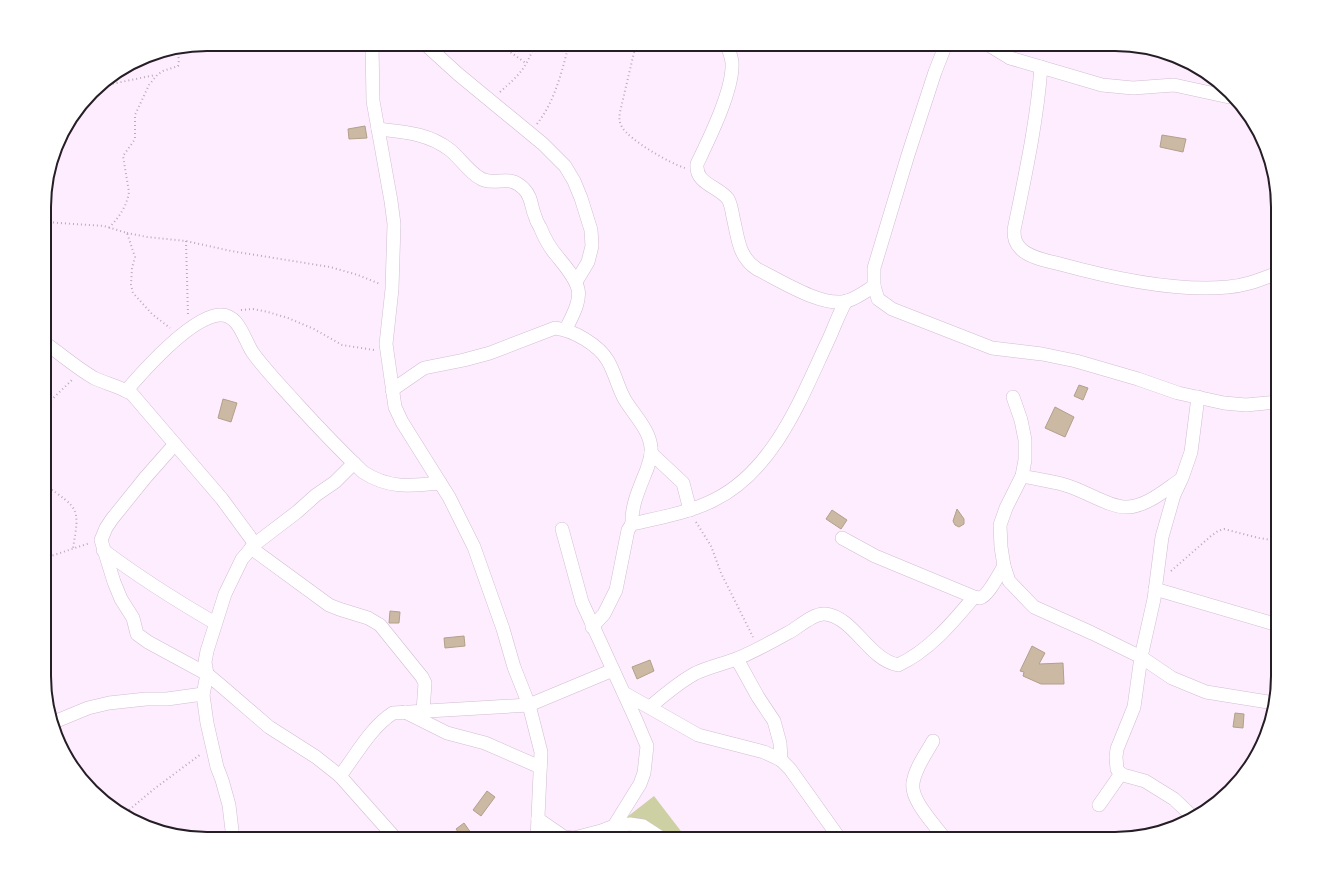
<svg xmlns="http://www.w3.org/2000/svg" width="1322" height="883" font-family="'Times New Roman',serif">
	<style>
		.green { fill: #cdd0a3 }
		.building { fill: #cbb9a3; stroke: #b2a08b }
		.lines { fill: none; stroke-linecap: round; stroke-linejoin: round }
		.minor-casing { stroke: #d1bdd2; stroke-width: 14 }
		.path { stroke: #b9abb9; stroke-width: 2; stroke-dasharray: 1 3; stroke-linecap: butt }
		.minor { stroke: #fff; stroke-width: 13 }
		.rim { fill: none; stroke: #251e25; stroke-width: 2 }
	</style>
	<rect width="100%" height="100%" fill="#feedfe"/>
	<!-- green -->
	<path class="green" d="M654,796L687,839H599Z"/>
	<!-- building -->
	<g class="building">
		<path d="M365,126L367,138L349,139L348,129Z"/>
		<path d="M1162,135L1186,139L1183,152L1160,147Z"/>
		<path d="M1079,385L1088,388L1083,400L1074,396Z"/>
		<path d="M223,399L237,403L231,422L218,418Z"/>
		<path d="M1055,407L1074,417L1065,437L1045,428Z"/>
		<path d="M957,509L964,519V524L959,527L955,525L953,521Z"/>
		<path d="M832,510L847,520L841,529L826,519Z"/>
		<path d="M390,611L400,612L399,623H389Z"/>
		<path d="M464,636L465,646L445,648L444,638Z"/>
		<path d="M1032,646L1045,653L1039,664L1063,663L1064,684H1041L1023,676L1024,672L1020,671Z"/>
		<path d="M650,660L654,671L637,679L632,667Z"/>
		<path d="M1235,713L1244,714L1243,728L1233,727Z"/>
		<path d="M487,791L495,797L481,816L473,810Z"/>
		<path d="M464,823L471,833L463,839L456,829Z"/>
	</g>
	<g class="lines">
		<!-- minor casing -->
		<g class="minor-casing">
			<g id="minor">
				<path d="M372,44L373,101L391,201L394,224L392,289L386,344L395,407L402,422L449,497L474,547L503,629L514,667L529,705L541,752L537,839"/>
				<path d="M425,44L458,74L543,144L565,166L574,181L581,198L591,230L592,246L588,262L576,282"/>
				<path d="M726,44C729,50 731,55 732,62C734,89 709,139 697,164C695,184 718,186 728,199C731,204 732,211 733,217C738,237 738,257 757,269C779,280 823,308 847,301C857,298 866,291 874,286"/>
				<path d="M946,44L935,72L908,155L874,268V286L878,299L892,309L992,348L1042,354L1076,361L1138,379L1178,393L1224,403L1246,405L1278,402"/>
				<path d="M987,44L1010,58L1102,85L1133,88L1174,85L1229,97"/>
				<path d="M1041,67C1037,122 1025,176 1014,230C1014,238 1015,243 1021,249C1030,258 1048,261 1060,264C1111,278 1176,292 1228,287C1246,286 1261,279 1278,273"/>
				<path d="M378,129C404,132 428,133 450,150C460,158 472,176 484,180C499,185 510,174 524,189C532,197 531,207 535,216C536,220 538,224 540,227C544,237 550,248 557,256C565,266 575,277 578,289C581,302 571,318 566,329"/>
				<path d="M45,343C62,355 77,368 94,378C107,384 119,386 132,394L222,499L255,544"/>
				<path d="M392,390L424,368L464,360L490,353L555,328C573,330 599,345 608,361C615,373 618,388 625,400C634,415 650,430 651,448C652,455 649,462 647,469C640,487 631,505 632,524"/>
				<path d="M126,391C145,369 190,318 219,315C239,313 244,340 253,353C266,371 282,387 297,404C318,427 340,450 363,472C389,489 411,486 440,483"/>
				<path d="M1013,397L1021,420L1025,440V460L1022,476L1006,508L1000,525L1001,547L1004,566L1009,581L1034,607L1092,633L1141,657L1172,678L1206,692L1274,703"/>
				<path d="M175,444L145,478L112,519L106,528L101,540L114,582L121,599L133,618L137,634L148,642L207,674L203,695L207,723L217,767L222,780L229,805L233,839"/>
				<path d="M651,453L683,483L690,510"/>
				<path d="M354,463L335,482L316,495L297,512L255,544L242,559L225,594L207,651L205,662L207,674L219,684L269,727L316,757L340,776L396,839"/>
				<path d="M1022,476C1036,479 1051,481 1065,485C1084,490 1110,508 1128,507C1147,506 1165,490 1180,480"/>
				<path d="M562,529L582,602L636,720L647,746L644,773L640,784L614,826"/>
				<path d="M842,538L875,556L974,597C976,597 978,598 980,598C988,596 999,574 1004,566"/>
				<path d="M251,548L329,605L339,609L368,618L380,625L422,677L425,683L423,711"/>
				<path d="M103,550C139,577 177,601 215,623"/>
				<path d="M1155,589L1278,625"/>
				<path d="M592,627L604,614L616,590L628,530L632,524C658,518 691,512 714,500C773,471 800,401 826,345C833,331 838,315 846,301"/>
				<path d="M737,659L758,697L774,721L780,743L781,760"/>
				<path d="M624,693L698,735L764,752L781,760L790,769L840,839"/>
				<path d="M650,707C664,695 679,682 696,673C709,667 723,664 736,659C756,651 775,640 793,630C802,624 815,613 825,614C854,617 868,659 898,665C929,651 953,622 974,597"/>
				<path d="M405,712L447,733L485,743L540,767"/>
				<path d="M54,722L88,708L109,703L146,699H167L203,694"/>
				<path d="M933,741C926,754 915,768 913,783C910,800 935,825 945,839"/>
				<path d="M340,776C356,755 371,727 393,713L529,705L613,670"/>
				<path d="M1099,805L1120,775L1119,772"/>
				<path d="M1194,818L1174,799L1145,781L1123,775L1119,772L1117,769L1116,757L1117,749L1134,707L1141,657L1154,599L1162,537L1174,495L1182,478L1191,452L1198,397"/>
				<path d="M538,819L564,837L574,838L601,831L614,826L630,824L643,826L663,839"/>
			</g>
		</g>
		<!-- path -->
		<g class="path">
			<path d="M497,44L506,49L527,64"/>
			<path d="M636,44L620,112C619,118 619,122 622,127C629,140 671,164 685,168"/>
			<path d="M97,87L155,75"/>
			<path d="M500,92C520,74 525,70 535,44"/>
			<path d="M537,124C555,101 562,71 569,44"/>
			<path d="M45,222L104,226L127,233L135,257L132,268L131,285L133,293L152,314L170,328"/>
			<path d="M109,228C119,217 127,206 129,192L123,156L135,139V115L149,85L157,75L163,71L178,66L179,60L177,50"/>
			<path d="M127,233L147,237L186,241L231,251L330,267L358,275L380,284"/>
			<path d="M186,241L188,315"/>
			<path d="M241,310L253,309L268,312L288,318L314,329L342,345L374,350"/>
			<path d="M45,406L73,379"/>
			<path d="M45,485C79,509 80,507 73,548"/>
			<path d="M696,522L711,546L721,573L753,637"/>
			<path d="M45,558L90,543"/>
			<path d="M1171,571L1211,536L1218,531L1224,529L1259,538L1278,541"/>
			<path d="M123,815L154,789L201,754"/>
		</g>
		<!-- minor -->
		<use href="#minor" class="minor"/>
	</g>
	<!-- crop -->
	<path d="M0 0H1322V883H0ZM207 51H1115A156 156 0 0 1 1271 207V676A156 156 0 0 1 1115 832H207A156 156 0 0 1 51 676V207A156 156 0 0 1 207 51Z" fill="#fff" fill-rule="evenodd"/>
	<path class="rim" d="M207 51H1115A156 156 0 0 1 1271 207V676A156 156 0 0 1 1115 832H207A156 156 0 0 1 51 676V207A156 156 0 0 1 207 51Z"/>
</svg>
